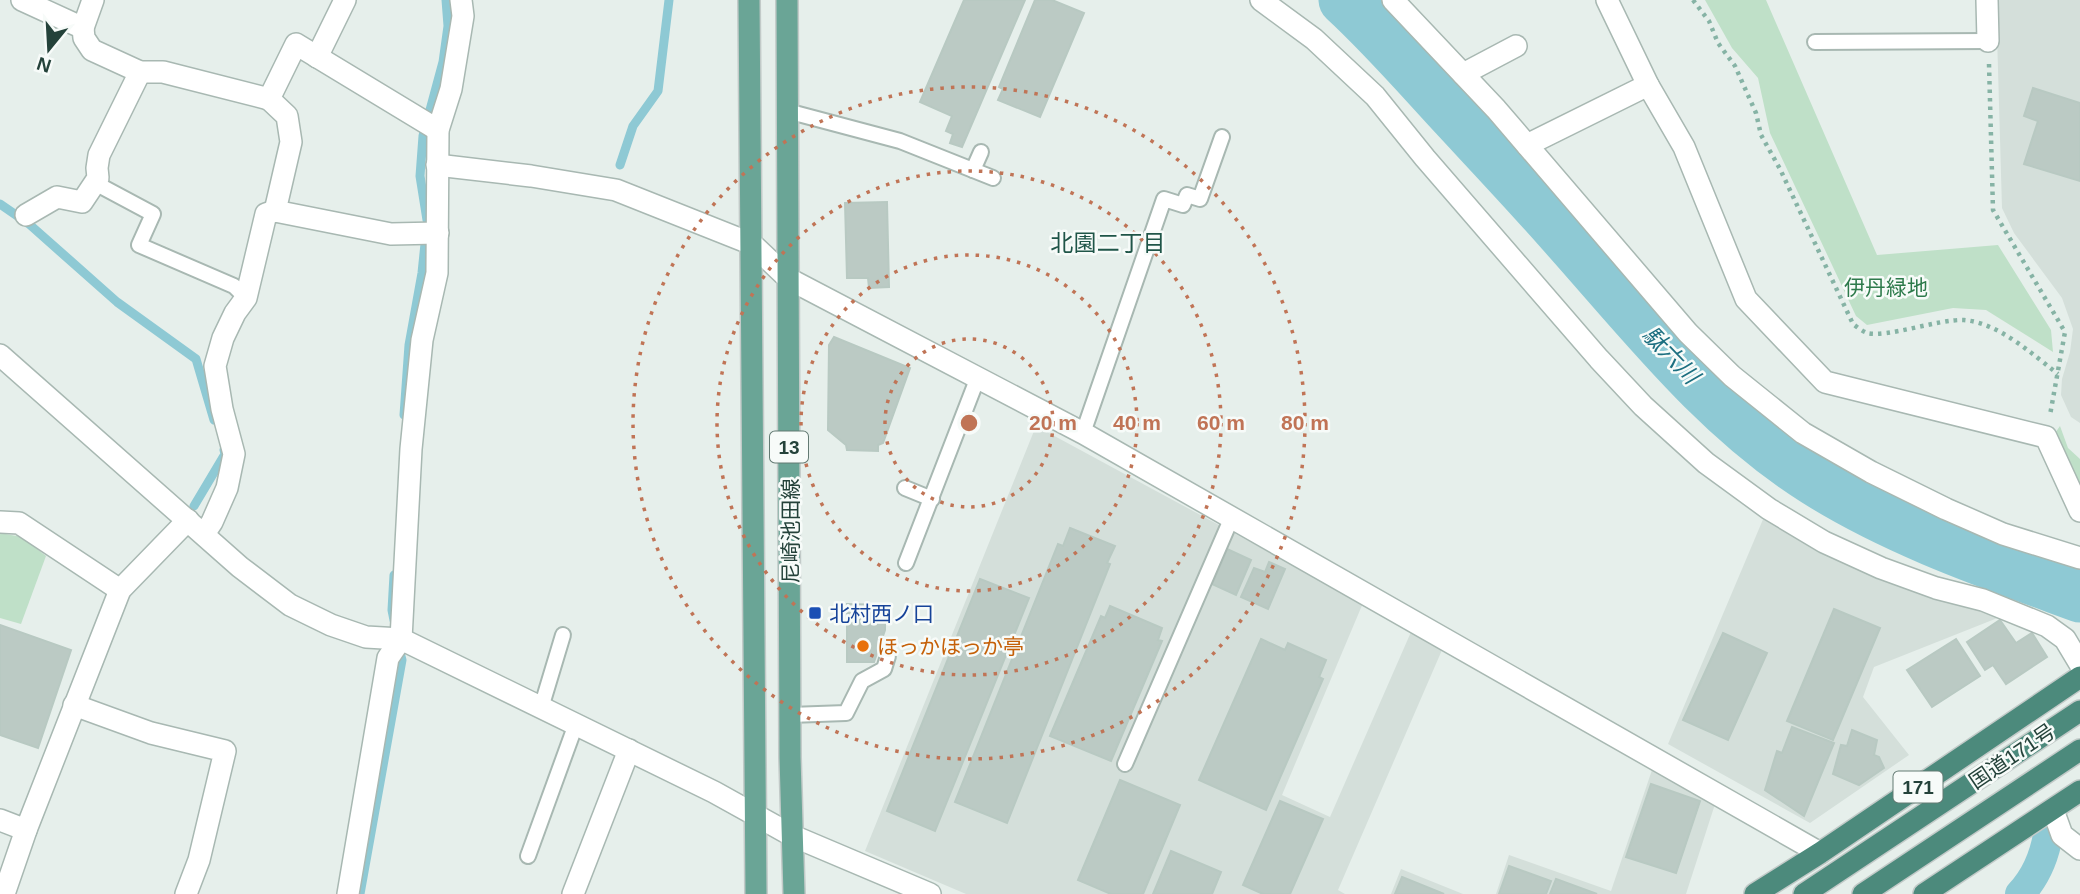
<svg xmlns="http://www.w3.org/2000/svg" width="2080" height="894" font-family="Helvetica,'Noto Sans JP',sans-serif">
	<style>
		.built { fill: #d4dfda }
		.green { fill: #bfe0c8 }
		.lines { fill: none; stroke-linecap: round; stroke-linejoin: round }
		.stream { stroke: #8ec9d4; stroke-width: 9 }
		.canal { stroke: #8ec9d4; stroke-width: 30 }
		.river { stroke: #8ec9d4; stroke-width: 51 }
		.building { fill: #bbcac4; stroke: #b8c9c2; stroke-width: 2 }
		.service-casing { stroke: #a8b8b2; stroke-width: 18 }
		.minor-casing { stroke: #a8b8b2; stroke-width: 24 }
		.tertiary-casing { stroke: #a8b8b2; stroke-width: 24 }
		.primary-casing { stroke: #c2cac8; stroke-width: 24 }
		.trunk-casing { stroke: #c2cac8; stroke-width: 24 }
		.path { stroke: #86b3a5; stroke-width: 4.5; stroke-dasharray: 3.5 5; stroke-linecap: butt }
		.service { stroke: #fff; stroke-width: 14 }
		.minor { stroke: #fff; stroke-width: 21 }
		.tertiary { stroke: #fff; stroke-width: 21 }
		.primary { stroke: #6aa596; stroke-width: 21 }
		.trunk { stroke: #4c8a7c; stroke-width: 21 }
		.ring { fill: none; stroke: #c07456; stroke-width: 3.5; stroke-dasharray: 3.5 7 }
		.transit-dot { fill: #1a4fb4; stroke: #f7fbf9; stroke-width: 2.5 }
		.food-dot { fill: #e8710a; stroke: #f7fbf9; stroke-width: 2.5 }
		.labels { text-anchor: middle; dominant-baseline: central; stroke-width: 5; stroke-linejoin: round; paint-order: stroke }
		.shield { fill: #f7fbf9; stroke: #637a73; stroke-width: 2 }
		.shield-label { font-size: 19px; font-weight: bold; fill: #24423a }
		.park-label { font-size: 21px; fill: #2d7a4b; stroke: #f7fbf9 }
		.street-label { font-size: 21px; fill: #24423a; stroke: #f7fbf9 }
		.transit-label { font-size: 21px; fill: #164399; stroke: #f7fbf9; text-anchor: start }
		.food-label { font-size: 21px; fill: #c56008; stroke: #f7fbf9; text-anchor: start }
		.neighbourhood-label { font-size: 23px; fill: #1f5548; stroke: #f7fbf9 }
		.water-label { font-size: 23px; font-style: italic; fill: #1c6f80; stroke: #f7fbf9 }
		.centre { fill: #c07456; stroke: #f7fbf9; stroke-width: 3.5 }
		.ring-label { font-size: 21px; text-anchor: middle; font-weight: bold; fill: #c07456; stroke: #f7fbf9; stroke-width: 5; stroke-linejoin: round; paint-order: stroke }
	</style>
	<rect width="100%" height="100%" fill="#e6efeb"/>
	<!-- built -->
	<g class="built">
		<path d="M1996,0H2080V423L2071,417L2061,395L2062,379L2070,352L2073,329L2062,298L2014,233L2002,208Z"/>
		<path d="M1036,426L1363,603L1282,795L1330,817L1411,632L1442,650L1338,890L1345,894H966L865,851Z"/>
		<path d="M1764,517L1816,550L1886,582L2000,617L1874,667L1863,697L1909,755L1810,823L1668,744Z"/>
		<path d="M1653,767L1716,801L1686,894H1496L1509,855L1611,891Z"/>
		<path d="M1401,869L1463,894H1391Z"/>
	</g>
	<!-- green -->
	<g class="green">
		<path d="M1705,0H1766L1877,255L1998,245L2051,330L2053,352L1986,310L1953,308L1867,325L1856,316L1770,133L1758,78L1732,48Z"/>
		<path d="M2060,426L2068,448L2080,459V494L2051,439Z"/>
		<path d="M0,533L22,537L46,556L21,624L0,618Z"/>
	</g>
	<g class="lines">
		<!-- stream -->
		<g class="stream">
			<path d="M620,165L633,126L658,91L669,0"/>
			<path d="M0,204L29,224L117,302L196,359L214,420"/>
			<path d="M427,220L420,176L423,136L443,62L448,26L446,0"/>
			<path d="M404,415L409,345L422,273L426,234"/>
			<path d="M194,506L225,454L224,450"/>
			<path d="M394,620L392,610L394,575"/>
			<path d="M360,894L402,660L399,648"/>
		</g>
		<!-- canal -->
		<path class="canal" d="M2020,894C2036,877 2044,858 2048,835"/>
		<!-- river -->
		<path class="river" d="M1344,0C1382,35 1415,73 1450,111C1487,151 1525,191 1561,232C1640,320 1713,416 1814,480C1896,532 1990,564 2080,597"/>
	</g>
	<!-- building -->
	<g class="building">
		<path d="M964,0H1025L962,147L950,143L953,134L946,131L952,116L920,102Z"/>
		<path d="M1035,0H1052L1084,13L1040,117L998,100L1003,89L999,87Z"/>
		<path d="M2033,88L2080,103V181L2024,164L2038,121L2024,116Z"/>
		<path d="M887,202L889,287L869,288L868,278H847L845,203Z"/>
		<path d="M834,337L910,368L883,443L878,445V451L847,450L846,445L828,430L829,345Z"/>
		<path d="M1070,528L1115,546L1107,563L1110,564L1007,823L955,802L1058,544L1063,546Z"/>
		<path d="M1227,549L1251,560L1236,595L1212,584Z"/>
		<path d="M1269,562L1285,569L1268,609L1241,597L1254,568L1265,572Z"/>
		<path d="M980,579L1029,598L935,831L887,811Z"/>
		<path d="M847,604L885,605V630L874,662H847Z"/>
		<path d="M1110,606L1162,628L1158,640L1162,641L1111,761L1050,736L1101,616L1105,618Z"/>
		<path d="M1834,609L1880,628L1833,740L1787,721Z"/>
		<path d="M2000,620L2016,643L2032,633L2047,657L2006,684L1993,665L1985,670L1967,642Z"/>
		<path d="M0,625L71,650L38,748L0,735Z"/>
		<path d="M1723,633L1767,653L1728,740L1683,720Z"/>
		<path d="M1261,639L1285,650L1288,643L1326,660L1319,677L1323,679L1266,810L1199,780Z"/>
		<path d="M1956,639L1980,676L1932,707L1907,670Z"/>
		<path d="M1792,727L1834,743L1804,816L1765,790L1777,751L1782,753Z"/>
		<path d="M1852,730L1877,740L1874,755L1879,757L1884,768L1859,785L1833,774L1841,745L1847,746Z"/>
		<path d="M1120,780L1180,805L1143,894H1111L1078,880Z"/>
		<path d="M1651,784L1700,801L1676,873L1626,857Z"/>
		<path d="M1280,801L1323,819L1290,894H1263L1243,885Z"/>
		<path d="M1171,851L1221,872L1212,894H1153Z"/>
		<path d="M1509,866L1551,881L1546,894H1499Z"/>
		<path d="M1402,877L1444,894H1395Z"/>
		<path d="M1556,879L1597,894H1550Z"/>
	</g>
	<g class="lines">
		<!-- service casing -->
		<g class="service-casing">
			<g id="service">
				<path d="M1815,42L1988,41"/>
				<path d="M787,111L900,141L993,178"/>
				<path d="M973,170L981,152"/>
				<path d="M95,183L153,214L139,245L234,286L246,298"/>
				<path d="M1083,433L1164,199L1183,205L1187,195L1200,199L1222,137"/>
				<path d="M905,488L932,499"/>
				<path d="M906,563L978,377"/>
				<path d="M541,708L563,635"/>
				<path d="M790,715L846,713L862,681L884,669L888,656"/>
				<path d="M1125,764L1232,517"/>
				<path d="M528,856L576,724"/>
			</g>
		</g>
		<!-- minor casing -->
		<g class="minor-casing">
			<g id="minor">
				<path d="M22,0L83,28L84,38L92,50L140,72H163L269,99L296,44L438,130"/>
				<path d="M1261,0L1314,39L1375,96L1425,158L1599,359L1643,406L1706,463L1769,509L1824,542L1881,568L1936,588L1983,600L2047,626L2065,639L2080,664"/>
				<path d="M1393,0L1496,109L1688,333L1732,376L1803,433L1871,472L1946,509L2003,534L2080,558"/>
				<path d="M1607,0L1648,85L1684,147L1746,299L1825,382L2046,437L2080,511"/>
				<path d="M1987,0L1988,41"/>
				<path d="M83,28L93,0"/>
				<path d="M317,57L345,0"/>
				<path d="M1463,74L1516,46"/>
				<path d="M269,99L287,116L291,142L275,211L391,234L438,233"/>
				<path d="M1527,145L1648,85"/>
				<path d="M437,165L531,176L616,190L752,244"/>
				<path d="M26,215L57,197L82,202L98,178L97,168L99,155L140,72"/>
				<path d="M0,355L240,567L290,605L331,625L366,637L401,639L714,792L793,836L930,894"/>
				<path d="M0,522L19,523L120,590"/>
				<path d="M204,534L212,522L227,488L234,454L222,409L215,366L223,338L235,313L246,298L266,214L275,211"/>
				<path d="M74,705L151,733L225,751L199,860L186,894"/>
				<path d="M2053,810L2062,835L2080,849"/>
				<path d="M0,820L26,830"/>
				<path d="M4,894L26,830L120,590L188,520"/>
				<path d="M348,894L388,658L401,639L411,449L422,340L437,273L438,130L451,89L463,16L461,0"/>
				<path d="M573,894L629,750"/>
			</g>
		</g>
		<!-- tertiary casing -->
		<g class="tertiary-casing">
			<path id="tertiary" d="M752,244L789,279L1083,433L1820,853"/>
		</g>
		<!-- primary casing -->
		<g class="primary-casing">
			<g id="primary">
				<path d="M749,0L756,894"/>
				<path d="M787,0L790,757L794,894"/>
			</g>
		</g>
		<!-- trunk casing -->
		<g class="trunk-casing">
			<g id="trunk">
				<path d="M1755,894L1820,853L2080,677"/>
				<path d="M1804,894L2080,711"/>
				<path d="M1863,894L2080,750"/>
				<path d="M1924,894L2080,791"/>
			</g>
		</g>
		<!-- path -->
		<g class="path">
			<path d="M1693,0L1709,21L1718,43L1735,66L1756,113L1761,135L1780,169L1853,324C1857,327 1862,331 1867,333C1887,338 1938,319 1964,320C1999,323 2032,354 2058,374"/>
			<path d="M1989,64L1993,210L2065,332L2050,415"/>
		</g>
		<!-- service -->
		<use href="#service" class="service"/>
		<!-- minor -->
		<use href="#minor" class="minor"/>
		<!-- tertiary -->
		<use href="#tertiary" class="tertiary"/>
		<!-- primary -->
		<use href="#primary" class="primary"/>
		<!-- trunk -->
		<use href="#trunk" class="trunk"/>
	</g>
	<!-- distance rings -->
	<g class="ring">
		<circle cx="969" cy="423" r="84"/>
		<circle cx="969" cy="423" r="168"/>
		<circle cx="969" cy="423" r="252"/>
		<circle cx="969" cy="423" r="336"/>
	</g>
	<!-- markers -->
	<rect class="transit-dot" x="808" y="606" width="14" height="14" rx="3.5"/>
	<circle class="food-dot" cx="863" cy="646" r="7"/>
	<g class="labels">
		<!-- shield labels -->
		<g class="shield">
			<rect x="770" y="431.5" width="38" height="31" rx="5"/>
			<rect x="1893.5" y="771.5" width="49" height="31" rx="5"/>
		</g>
		<g class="shield-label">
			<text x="789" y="447">13</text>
			<text x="1918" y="787">171</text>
		</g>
		<!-- park labels -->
		<g class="park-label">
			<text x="1886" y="287">伊丹緑地</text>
		</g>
		<!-- street labels -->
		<g class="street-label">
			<text transform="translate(790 531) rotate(-90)">尼崎池田線</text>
			<text transform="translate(2012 756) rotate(-34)">国道171号</text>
		</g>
		<!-- transit labels -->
		<g class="transit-label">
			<text x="829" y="613">北村西ノ口</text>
		</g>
		<!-- food labels -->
		<g class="food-label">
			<text x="877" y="646">ほっかほっか亭</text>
		</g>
		<!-- neighbourhood labels -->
		<g class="neighbourhood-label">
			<text x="1108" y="243">北園二丁目</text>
		</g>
		<!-- water labels -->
		<g class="water-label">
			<text transform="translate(1671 355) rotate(46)">駄六川</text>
		</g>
	</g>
	<circle cx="969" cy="423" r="10" class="centre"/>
	<g class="ring-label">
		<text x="1053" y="430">20 m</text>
		<text x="1137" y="430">40 m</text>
		<text x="1221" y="430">60 m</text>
		<text x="1305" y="430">80 m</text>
	</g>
	<!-- north arrow -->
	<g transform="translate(49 49) rotate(198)" stroke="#f7fbf9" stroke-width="5" paint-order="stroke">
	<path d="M0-5L12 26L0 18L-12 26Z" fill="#24423a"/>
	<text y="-10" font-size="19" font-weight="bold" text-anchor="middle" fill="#24423a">N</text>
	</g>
</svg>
